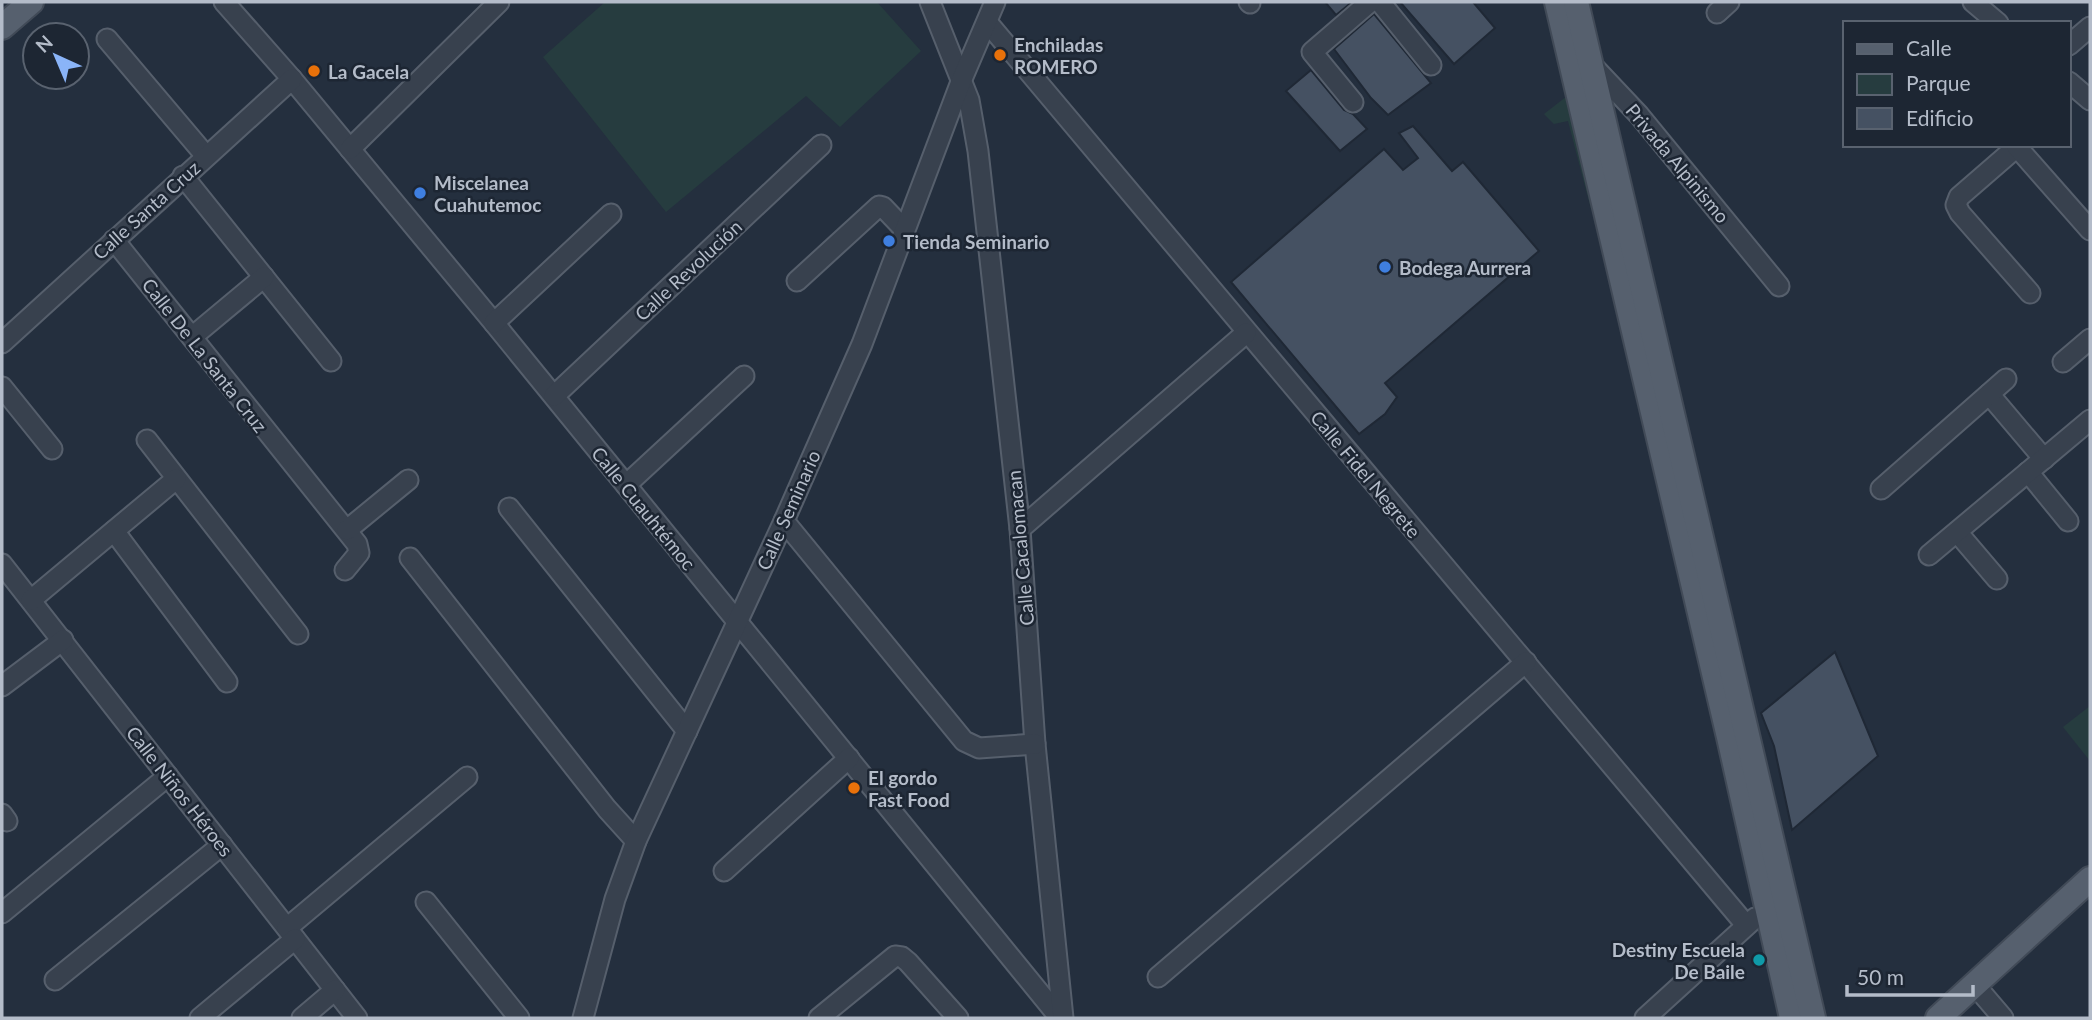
<svg xmlns="http://www.w3.org/2000/svg" width="2092" height="1020" font-family="Lato,sans-serif">
	<style>
		.green { fill: #263c3f }
		.building { fill: #455162; stroke: #1f2835; stroke-width: 2 }
		.lines { fill: none; stroke-linecap: round; stroke-linejoin: round }
		.minor-casing { stroke: #565f6c; stroke-width: 23 }
		.major-casing { stroke: #414a57; stroke-width: 28 }
		.minor { stroke: #38414e; stroke-width: 19 }
		.major { stroke: #56606e; stroke-width: 24 }
		.food-dot { fill: #e8710a; stroke: #1d2633; stroke-width: 2.5 }
		.shop-dot { fill: #3f7fe0; stroke: #1d2633; stroke-width: 2.5 }
		.culture-dot { fill: #0f9aa8; stroke: #1d2633; stroke-width: 2.5 }
		.labels { text-anchor: middle; dominant-baseline: central; stroke-width: 5; stroke-linejoin: round; paint-order: stroke }
		.poi-label { font-size: 19px; font-weight: bold; fill: #b4bcc9; stroke: #1d2633; text-anchor: start }
		.street-label { font-size: 19px; fill: #b4bcc9; stroke: #1d2633 }
	</style>
	<rect width="100%" height="100%" fill="#242f3e"/>
	<!-- green -->
	<g class="green">
		<path d="M605,2H877L921,51L840,127L806,96L666,212L543,57Z"/>
		<path d="M1571,93L1592,213L1568,121L1554,124L1544,114Z"/>
		<path d="M2090,706V761L2063,727Z"/>
	</g>
	<!-- building -->
	<g class="building">
		<path d="M1325,2H1352L1336,15Z"/>
		<path d="M1400,2H1473L1495,28L1454,64Z"/>
		<path d="M1374,14L1431,83L1388,115L1371,98L1334,49Z"/>
		<path d="M1311,70L1344,110L1353,114L1367,129L1340,151L1286,91Z"/>
		<path d="M1413,126L1452,171L1463,162L1539,251L1385,383L1397,397L1385,414L1359,434L1231,282L1384,149L1403,170L1418,158L1399,133Z"/>
		<path d="M1835,652L1878,756L1792,830L1774,746L1761,713Z"/>
	</g>
	<g class="lines">
		<!-- minor casing -->
		<g class="minor-casing">
			<g id="minor">
				<path d="M224,2L292,79L494,323L1060,1018"/>
				<path d="M930,2L969,100L978,151L1020,529L1035,744L1063,1018"/>
				<path d="M1249,2L1250,3"/>
				<path d="M1380,2L1431,65"/>
				<path d="M1973,2L1998,23"/>
				<path d="M1717,13L1729,2"/>
				<path d="M987,22C1239,324 1494,623 1746,925"/>
				<path d="M107,39L206,156"/>
				<path d="M2069,45L2090,27"/>
				<path d="M1590,63L1639,115L1779,286"/>
				<path d="M2069,82L2090,100"/>
				<path d="M1353,102L1312,52L1370,2"/>
				<path d="M2019,145L1959,197L1956,205L1960,213L2030,293"/>
				<path d="M2017,147L2090,230"/>
				<path d="M350,149L499,2"/>
				<path d="M183,176L331,361"/>
				<path d="M114,240L357,544L359,553L345,570"/>
				<path d="M797,281L879,206L883,207L904,229"/>
				<path d="M494,323L611,214"/>
				<path d="M192,337L264,277"/>
				<path d="M2,343L292,79"/>
				<path d="M2063,362L2090,339"/>
				<path d="M2,387L52,449"/>
				<path d="M1989,394L2044,459"/>
				<path d="M554,396L821,145"/>
				<path d="M147,440L298,634"/>
				<path d="M2028,472L2068,521"/>
				<path d="M626,485L744,376"/>
				<path d="M1881,489L2006,379"/>
				<path d="M509,508L687,731"/>
				<path d="M784,521L964,741L979,748L1035,744"/>
				<path d="M1020,529L1246,333"/>
				<path d="M347,530L408,480"/>
				<path d="M114,531L227,682"/>
				<path d="M1957,532L1997,579"/>
				<path d="M1929,555L2090,420"/>
				<path d="M410,558L607,809L636,841"/>
				<path d="M2,564L357,1018"/>
				<path d="M31,600L176,479"/>
				<path d="M2,686L63,640"/>
				<path d="M2,814L7,821"/>
				<path d="M724,871L849,758"/>
				<path d="M426,902L519,1018"/>
				<path d="M2,913L168,776"/>
				<path d="M287,928L467,777"/>
				<path d="M1158,977L1526,662"/>
				<path d="M55,980L222,845"/>
				<path d="M1974,984L2003,1018"/>
				<path d="M200,1018L295,939"/>
				<path d="M302,1018L335,990"/>
				<path d="M583,1018L615,899L636,841L784,521L862,344L962,79L995,2"/>
				<path d="M819,1018L895,956L902,957L908,962L958,1018"/>
				<path d="M1645,1018L1755,918"/>
			</g>
		</g>
		<!-- major casing -->
		<g class="major-casing">
			<g id="major">
				<path d="M1557,2L1729,737L1792,1018"/>
				<path d="M1576,2L1813,1018"/>
				<path d="M2,27L31,2"/>
				<path d="M1938,1018L2090,879"/>
			</g>
		</g>
		<!-- minor -->
		<use href="#minor" class="minor"/>
		<!-- major -->
		<use href="#major" class="major"/>
	</g>
	<!-- markers -->
	<g class="food-dot">
		<circle cx="1000" cy="55" r="7"/>
		<circle cx="314" cy="71" r="7"/>
		<circle cx="854" cy="788" r="7"/>
	</g>
	<g class="shop-dot">
		<circle cx="420" cy="193" r="7"/>
		<circle cx="889" cy="241" r="7"/>
		<circle cx="1385" cy="267" r="7"/>
	</g>
	<circle class="culture-dot" cx="1759" cy="960" r="7"/>
	<g class="labels">
		<!-- poi labels -->
		<g class="poi-label">
			<text x="1014" y="44">Enchiladas<tspan x="1014" dy="22">ROMERO</tspan></text>
			<text x="328" y="71">La Gacela</text>
			<text x="434" y="182">Miscelanea<tspan x="434" dy="22">Cuahutemoc</tspan></text>
			<text x="903" y="241">Tienda Seminario</text>
			<text x="1399" y="267">Bodega Aurrera</text>
			<text x="868" y="777">El gordo<tspan x="868" dy="22">Fast Food</tspan></text>
			<text x="1745" y="949" text-anchor="end">Destiny Escuela<tspan x="1745" dy="22">De Baile</tspan></text>
		</g>
		<!-- street labels -->
		<g class="street-label">
			<text transform="translate(1678 163) rotate(50)">Privada Alpinismo</text>
			<text transform="translate(146 210) rotate(-42)">Calle Santa Cruz</text>
			<text transform="translate(688 270) rotate(-43)">Calle Revolución</text>
			<text transform="translate(205 355) rotate(52)">Calle De La Santa Cruz</text>
			<text transform="translate(1366 474) rotate(50)">Calle Fidel Negrete</text>
			<text transform="translate(644 508) rotate(51)">Calle Cuauhtémoc</text>
			<text transform="translate(788 510) rotate(-66)">Calle Seminario</text>
			<text transform="translate(1020 548) rotate(-95)">Calle Cacalomacan</text>
			<text transform="translate(180 791) rotate(52)">Calle Niños Héroes</text>
		</g>
	</g>
	<!-- border -->
	<rect width="2092" height="1020" fill="none" stroke="#b4bcc9" stroke-width="7"/>
	<!-- legend -->
	<rect x="1843" y="21" width="228" height="126" fill="#1d2633" stroke="#59626f" stroke-width="2"/>
	<rect x="1857" y="44" width="35" height="10" fill="#56606e" stroke="#59626f" stroke-width="2"/>
	<text x="1906" y="56" font-size="21" fill="#b4bcc9">Calle</text>
	<rect x="1857" y="74" width="35" height="21" fill="#263c3f" stroke="#59626f" stroke-width="2"/>
	<text x="1906" y="91" font-size="21" fill="#b4bcc9">Parque</text>
	<rect x="1857" y="108" width="35" height="21" fill="#455162" stroke="#59626f" stroke-width="2"/>
	<text x="1906" y="126" font-size="21" fill="#b4bcc9">Edificio</text>
	<!-- north arrow -->
	<g transform="translate(56 56) rotate(316)"><circle r="33" fill="#1d2633" stroke="#59626f" stroke-width="2"/>
	<path d="M0-5L12 26L0 18L-12 26Z" fill="#8ab4f8"/>
	<text y="-10" font-size="19" font-weight="bold" text-anchor="middle" fill="#b4bcc9">N</text>
	</g>
	<!-- scale -->
	<path d="M1847 985v10h126v-10" fill="none" stroke="#b4bcc9" stroke-width="3.5"/>
	<text x="1857" y="985" font-size="21" fill="#b4bcc9" stroke="#1d2633" stroke-width="5" paint-order="stroke">50 m</text>
</svg>
